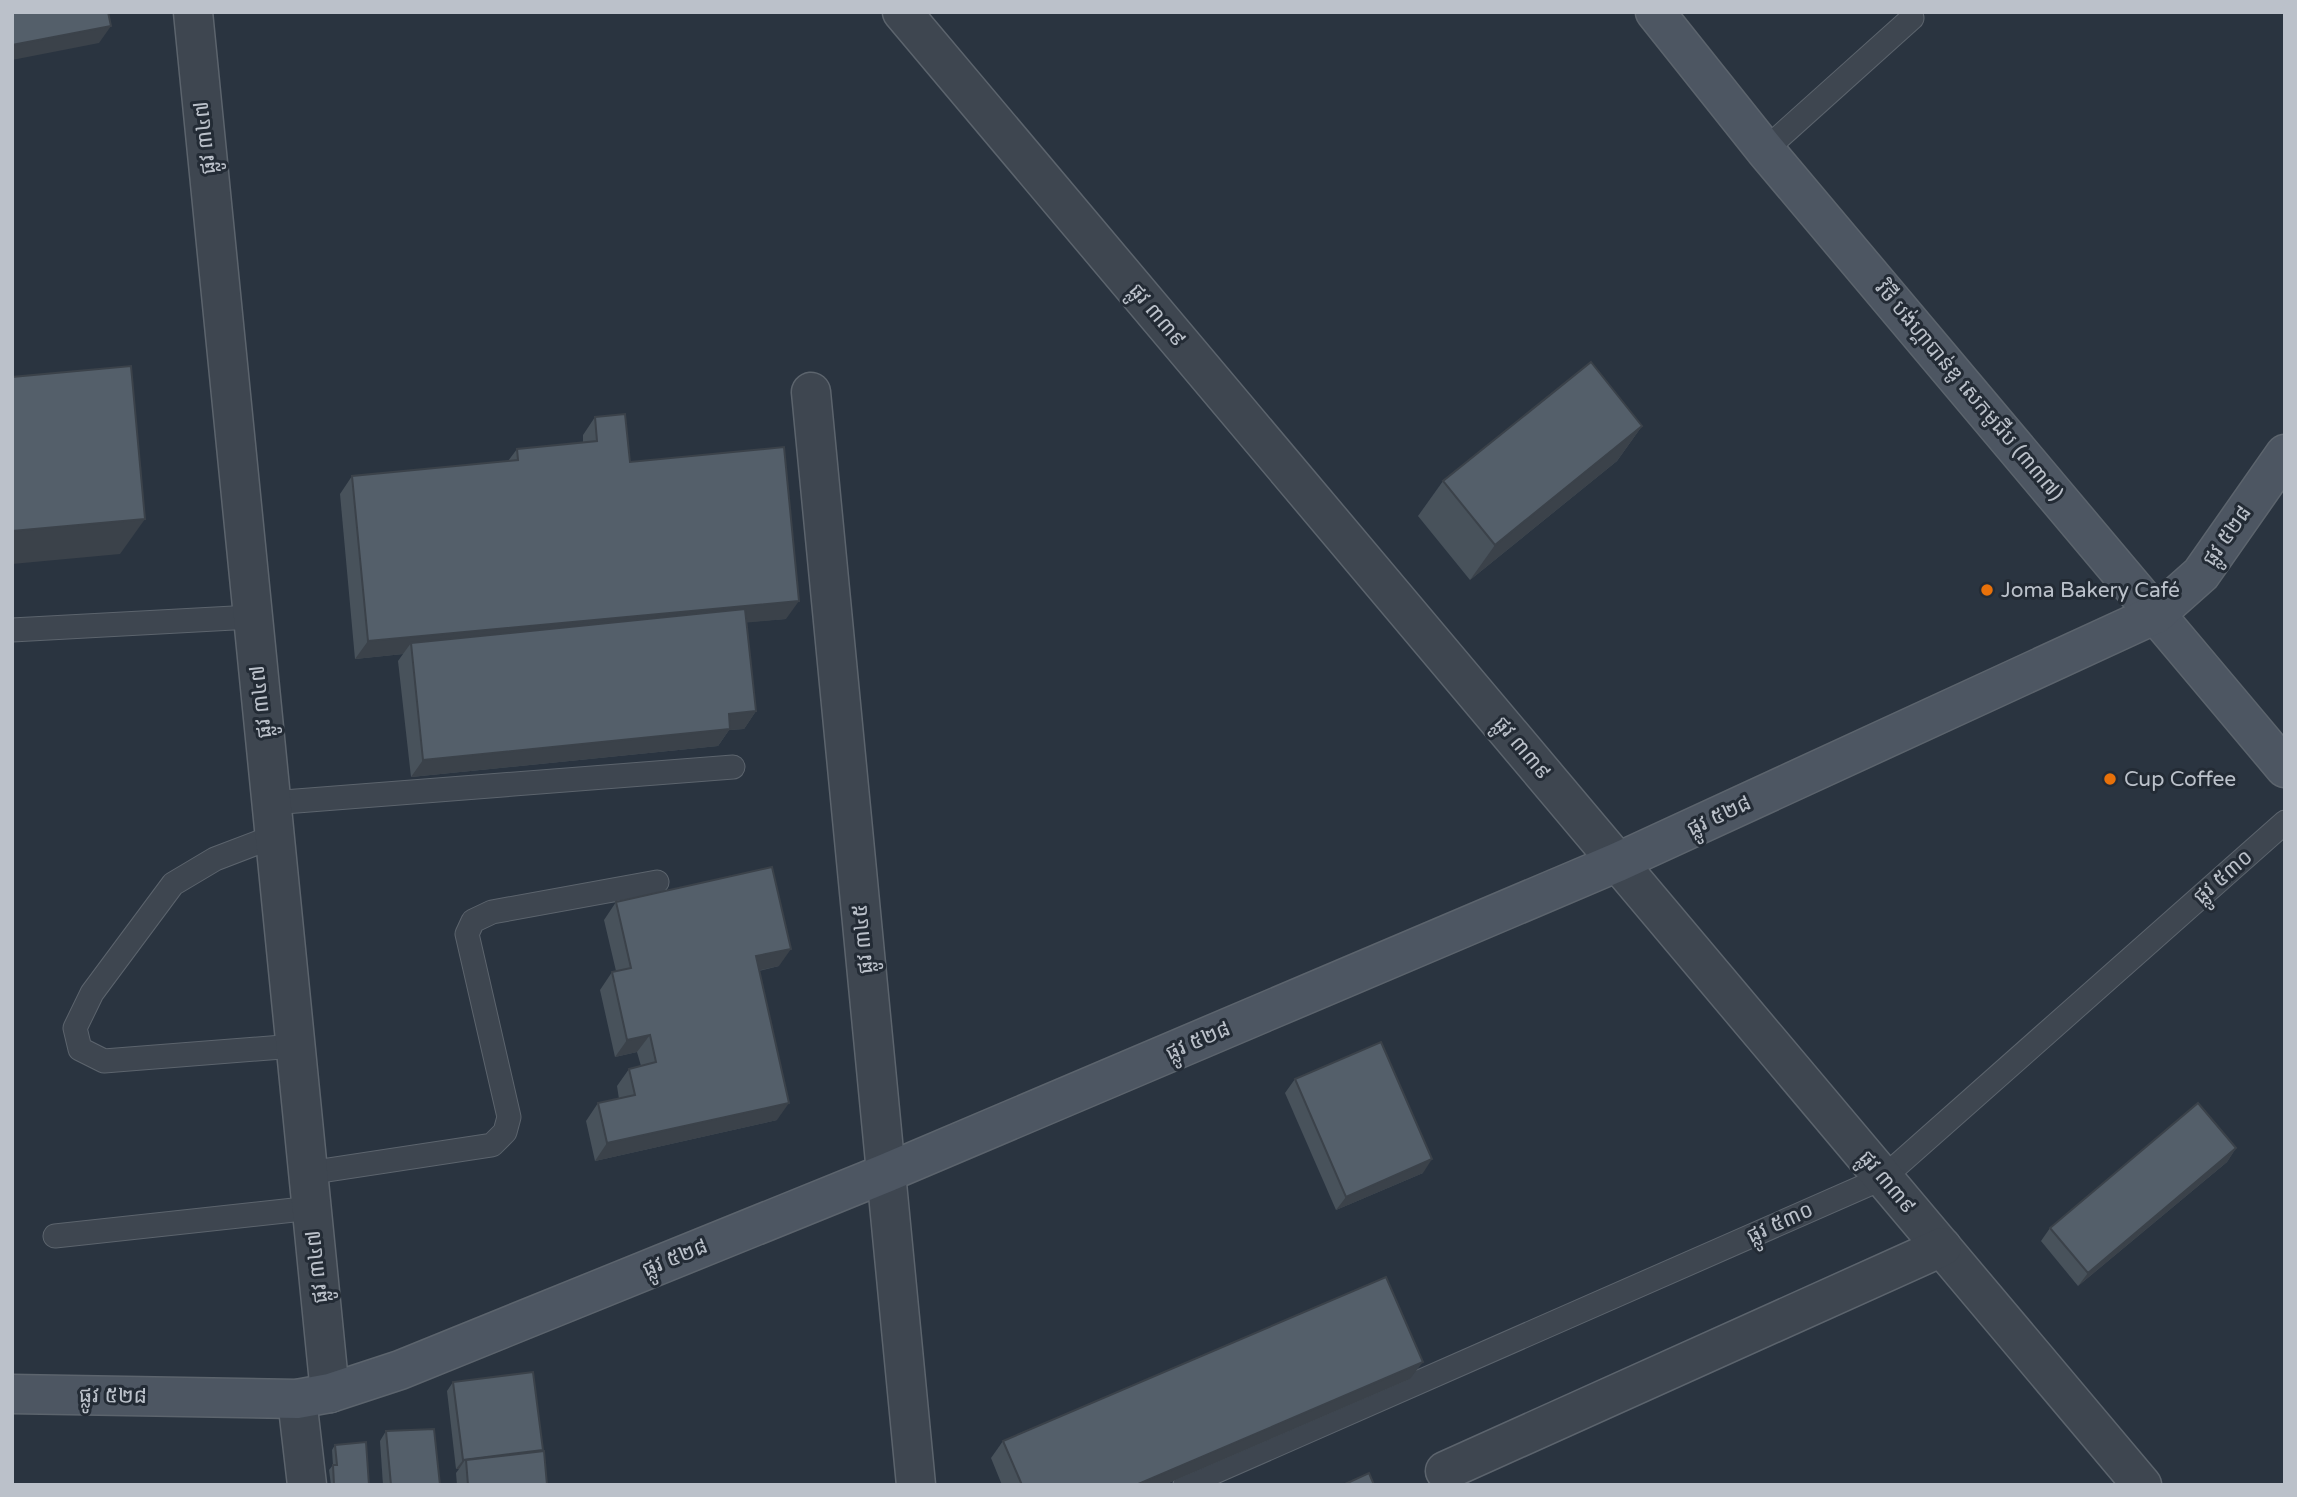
<svg xmlns="http://www.w3.org/2000/svg" width="2297" height="1497" font-family="'Varela Round','Noto Sans Khmer',sans-serif">
	<style>
		.lines { fill: none; stroke-linecap: round; stroke-linejoin: round }
		.lane-casing { stroke: #5c646d; stroke-width: 25 }
		.street-casing { stroke: #5c646d; stroke-width: 41 }
		.secondary-casing { stroke: #5c646d; stroke-width: 41 }
		.lane { stroke: #3e4650; stroke-width: 23 }
		.street { stroke: #3e4650; stroke-width: 38 }
		.secondary { stroke: #4d5662; stroke-width: 38 }
		.wall { fill: #48525b }
		.shaded-wall { fill: #3b424a }
		.building { fill: #545f6a; stroke: #3b424a; stroke-width: 2 }
		.food-dot { fill: #e8710a; stroke: #232b35; stroke-width: 2.5 }
		.labels { text-anchor: middle; dominant-baseline: central; stroke-width: 6; stroke-linejoin: round; paint-order: stroke }
		.street-label { font-size: 21px; fill: #bbc1ca; stroke: #232b35 }
		.poi-label { font-size: 21px; fill: #bbc1ca; stroke: #232b35; text-anchor: start }
	</style>
	<rect width="100%" height="100%" fill="#2a3440"/>
	<g class="lines">
		<!-- lane casing -->
		<g class="lane-casing">
			<g id="lane">
				<path d="M1765,150L1912,18"/>
				<path d="M12,630L252,617"/>
				<path d="M271,803L733,767"/>
				<path d="M275,836L215,859L173,884L92,993L75,1028L80,1049L104,1061L295,1046"/>
				<path d="M308,1173L492,1145L505,1132L509,1117L467,934L473,921L492,912L657,882"/>
				<path d="M55,1236L312,1208"/>
				<path d="M1185,1485L1883,1178L2285,822"/>
			</g>
		</g>
		<!-- street casing -->
		<g class="street-casing">
			<g id="street">
				<path d="M193,12L330,1393"/>
				<path d="M902,12L2142,1485"/>
				<path d="M811,392L916,1485"/>
				<path d="M297,1399L307,1485"/>
				<path d="M1445,1471L1942,1247"/>
			</g>
		</g>
		<!-- secondary casing -->
		<g class="secondary-casing">
			<g id="secondary">
				<path d="M1655,12L1765,150L2285,768"/>
				<path d="M12,1394L297,1399L330,1393L400,1370L886,1173L1618,862L2156,614L2201,574L2285,454"/>
			</g>
		</g>
		<!-- lane -->
		<use href="#lane" class="lane"/>
		<!-- street -->
		<use href="#street" class="street"/>
		<!-- secondary -->
		<use href="#secondary" class="secondary"/>
	</g>
	<!-- wall -->
	<g class="wall">
		<path d="M595,417L630,462L786,619L746,622L756,711L744,729L729,730L718,746L411,777L398,661L403,654L355,659L340,494L352,476L508,461L517,449L583,443V435Z"/>
		<path d="M1642,426L1617,461L1470,580L1418,516L1443,481Z"/>
		<path d="M616,902L779,966L759,971L777,1120L595,1161L586,1121L598,1103L619,1099L617,1086L629,1069L641,1066L637,1052L615,1057L600,990L612,972L616,971L604,920Z"/>
		<path d="M1295,1079L1423,1173L1336,1210L1285,1093Z"/>
		<path d="M2236,1148L2227,1162L2078,1286L2041,1241L2050,1228Z"/>
		<path d="M1410,1379L1164,1485H1002L991,1458L1003,1441Z"/>
		<path d="M453,1382L541,1452L547,1485H457L456,1473L459,1469H456L447,1391Z"/>
		<path d="M386,1431L440,1485H383L380,1441Z"/>
		<path d="M335,1445L369,1485H331L329,1470L333,1465L332,1450Z"/>
	</g>
	<!-- shaded-wall -->
	<g class="shaded-wall">
		<path d="M111,26L99,43L12,60V45Z"/>
		<path d="M1642,426L1617,461L1470,580L1495,545Z"/>
		<path d="M145,519L120,554L12,564V531Z"/>
		<path d="M799,601L786,619L412,653L411,643L403,654L355,659L368,641Z"/>
		<path d="M756,711L744,729L729,730L718,746L411,777L423,760L729,714Z"/>
		<path d="M791,949L779,966L743,974L756,956Z"/>
		<path d="M650,1035L637,1052L615,1057L627,1040Z"/>
		<path d="M789,1103L777,1120L595,1161L607,1143Z"/>
		<path d="M2236,1148L2227,1162L2078,1286L2088,1273Z"/>
		<path d="M1432,1159L1423,1173L1336,1210L1346,1197Z"/>
		<path d="M1423,1362L1410,1379L1164,1485H1136Z"/>
		<path d="M463,1460H465L459,1469H456Z"/>
	</g>
	<!-- building -->
	<g class="building">
		<path d="M12,12H108L111,26L12,45Z"/>
		<path d="M1591,362L1642,426L1495,545L1443,481Z"/>
		<path d="M131,366L145,519L12,531V377Z"/>
		<path d="M625,414L630,462L784,447L799,601L368,641L352,476L518,460L517,449L597,441L595,417Z"/>
		<path d="M745,609L756,711L729,714L730,729L423,760L411,643Z"/>
		<path d="M772,867L791,949L756,956L789,1103L607,1143L598,1103L635,1095L629,1069L656,1062L650,1035L627,1040L612,972L631,968L616,902Z"/>
		<path d="M1381,1042L1432,1159L1346,1197L1295,1079Z"/>
		<path d="M2198,1103L2236,1148L2088,1273L2050,1228Z"/>
		<path d="M1386,1277L1423,1362L1136,1485H1022L1003,1441Z"/>
		<path d="M533,1372L543,1450L463,1460L453,1382Z"/>
		<path d="M434,1429L440,1485H391L386,1431Z"/>
		<path d="M366,1442L369,1485H334L333,1465H337L335,1445Z"/>
		<path d="M544,1451L547,1485H468L466,1460Z"/>
		<path d="M1369,1473L1374,1485H1343Z"/>
	</g>
	<!-- markers -->
	<g class="food-dot">
		<circle cx="1987" cy="590" r="7"/>
		<circle cx="2110" cy="779" r="7"/>
	</g>
	<g class="labels">
		<!-- street labels -->
		<g class="street-label">
			<text transform="translate(205 138) rotate(-96)">ផ្លូវ ៣៤៧</text>
			<text transform="translate(1157 315) rotate(50)">ផ្លូវ ៣៣៩</text>
			<text transform="translate(1969 391) rotate(50)">វិថី បង់ហ្គាបាន់ឌូ សេកមូជីប (៣៣៧)</text>
			<text transform="translate(2227 536) rotate(-55)">ផ្លូវ ៥២៨</text>
			<text transform="translate(261 702) rotate(-96)">ផ្លូវ ៣៤៧</text>
			<text transform="translate(1522 748) rotate(50)">ផ្លូវ ៣៣៩</text>
			<text transform="translate(1719 816) rotate(-25)">ផ្លូវ ៥២៨</text>
			<text transform="translate(2223 877) rotate(-41)">ផ្លូវ ៥៣០</text>
			<text transform="translate(863 939) rotate(-95)">ផ្លូវ ៣៤៥</text>
			<text transform="translate(1198 1041) rotate(-23)">ផ្លូវ ៥២៨</text>
			<text transform="translate(1887 1182) rotate(50)">ផ្លូវ ៣៣៩</text>
			<text transform="translate(1780 1223) rotate(-24)">ផ្លូវ ៥៣០</text>
			<text transform="translate(675 1258) rotate(-22)">ផ្លូវ ៥២៨</text>
			<text transform="translate(317 1267) rotate(-96)">ផ្លូវ ៣៤៧</text>
			<text transform="translate(113 1396) rotate(1)">ផ្លូវ ៥២៨</text>
		</g>
		<!-- poi labels -->
		<g class="poi-label">
			<text x="2001" y="590">Joma Bakery Café</text>
			<text x="2124" y="779">Cup Coffee</text>
		</g>
	</g>
	<!-- border -->
	<rect width="2297" height="1497" fill="none" stroke="#bbc1ca" stroke-width="28"/>
</svg>
